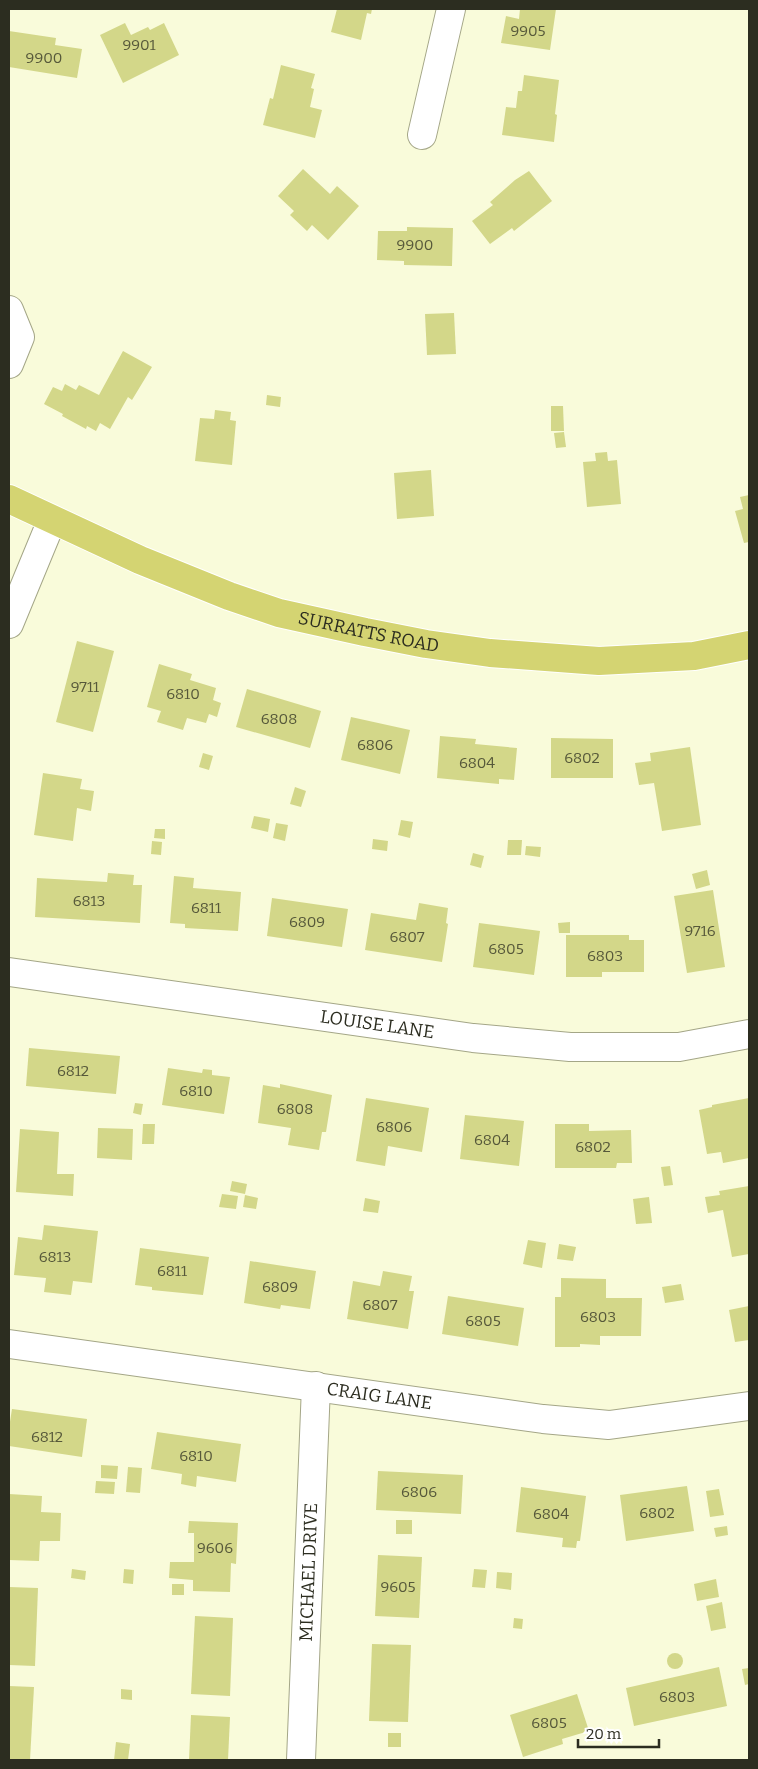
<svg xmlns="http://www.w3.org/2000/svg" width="758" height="1769" font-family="Bitter,serif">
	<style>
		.building { fill: #d3d789 }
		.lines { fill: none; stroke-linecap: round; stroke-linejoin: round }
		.minor-casing { stroke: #a4a687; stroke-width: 30 }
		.major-casing { stroke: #fff; stroke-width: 30 }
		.minor { stroke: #fff; stroke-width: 28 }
		.major { stroke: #d4d472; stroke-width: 28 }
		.labels { text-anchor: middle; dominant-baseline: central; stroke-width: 4.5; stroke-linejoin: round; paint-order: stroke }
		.number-label { font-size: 15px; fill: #56583a }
		.street-label { font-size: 18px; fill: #2c2d20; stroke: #fff }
	</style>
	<rect width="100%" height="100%" fill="#f9fbda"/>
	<!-- building -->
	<g class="building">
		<path d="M337,9H372L371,14L367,13L361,40L331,32Z"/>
		<path d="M520,9H556L550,50L501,43L506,16L519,19Z"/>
		<path d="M125,23L131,35L148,27L150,30L164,23L179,55L123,83L100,35Z"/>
		<path d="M9,31L56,38L55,45L82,49L77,78L9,67Z"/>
		<path d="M281,65L315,74L311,88L314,89L310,107L322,110L315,138L263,125L270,98L273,99Z"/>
		<path d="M524,75L559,80L555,114L557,115L554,142L502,135L506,107L516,108L518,91H522Z"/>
		<path d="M303,169L330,194L337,186L359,206L328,240L312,225L307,231L290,215L294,211L278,196Z"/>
		<path d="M529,171L552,201L514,231L512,228L490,244L472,221L493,205L490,202L515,180Z"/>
		<path d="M407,227L453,228L452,266L404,265V261L377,260L378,231H407Z"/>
		<path d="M454,313L456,354L427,355L425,314Z"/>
		<path d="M123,351L152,367L132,400L128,397L110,429L100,423L96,431L87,426L86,429L62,416L63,414L44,404L53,387L62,391L65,384L76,390L79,385L99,395Z"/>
		<path d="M267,395L281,397L280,407L266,405Z"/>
		<path d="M551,406H563L564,431H551Z"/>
		<path d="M215,410L231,412L230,420L236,421L232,465L195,461L200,418L214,419Z"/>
		<path d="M564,432L566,447L556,448L554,433Z"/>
		<path d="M607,452L608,461L617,460L621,504L587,507L583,462L596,461L595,453Z"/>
		<path d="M431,470L434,516L397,519L394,473Z"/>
		<path d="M749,495V542L744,543L735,511L743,509L740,497Z"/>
		<path d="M77,641L114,651L93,732L56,722Z"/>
		<path d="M159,664L192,674L190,680L216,688L213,700L221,703L217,717L209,714L206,723L187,718L183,730L157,722L161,711L147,707Z"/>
		<path d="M247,689L321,711L310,748L236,727Z"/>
		<path d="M351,717L410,730L400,774L341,760Z"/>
		<path d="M440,736L476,739L475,744L517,748L514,780L499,779V784L437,778Z"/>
		<path d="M551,738L613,739V778H551Z"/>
		<path d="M690,747L701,825L662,831L654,783L639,785L635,763L651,761L650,753Z"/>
		<path d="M203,753L213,756L209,770L199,767Z"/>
		<path d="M43,773L82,779L80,789L94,791L91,811L77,808L73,841L34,835Z"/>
		<path d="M295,787L306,791L301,807L290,804Z"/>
		<path d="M254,816L270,819L268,832L251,828Z"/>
		<path d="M401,820L413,822L410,838L398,835Z"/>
		<path d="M276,823L288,825L285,841L273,838Z"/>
		<path d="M155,829H165V839L154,838Z"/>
		<path d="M373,839L388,841L387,851L372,849Z"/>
		<path d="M508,840H522L521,855H507Z"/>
		<path d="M152,841L162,842L161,855L151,854Z"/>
		<path d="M526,846L541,847L540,857L525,855Z"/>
		<path d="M473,853L484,856L481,868L470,865Z"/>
		<path d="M707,870L710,885L696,889L692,874Z"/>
		<path d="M108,873L134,875L133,885H142L140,923L35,917L37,878L107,882Z"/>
		<path d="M174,876L194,878L193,888L241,892L238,931L185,928V924L170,923Z"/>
		<path d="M713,890L725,967L687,973L674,896Z"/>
		<path d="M272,898L348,909L342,947L267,936Z"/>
		<path d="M419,903L448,908L446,923L448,924L442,962L365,950L371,913L416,920Z"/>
		<path d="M570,922V933H559L558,923Z"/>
		<path d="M479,923L540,931L534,975L473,967Z"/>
		<path d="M566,935H629V940H644V972H602V977H566Z"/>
		<path d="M29,1048L120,1056L116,1094L26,1086Z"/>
		<path d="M168,1068L202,1073L203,1069L212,1070V1075L230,1077L224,1114L162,1105Z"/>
		<path d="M280,1084L332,1095L326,1132H322L319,1150L288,1145L291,1128L258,1123L263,1085L280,1088Z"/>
		<path d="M366,1098L429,1108L422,1152L388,1146L385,1166L356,1161Z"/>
		<path d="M749,1098V1158L723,1163L721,1152L707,1154L699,1110L712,1107V1105Z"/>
		<path d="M135,1103L143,1104L141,1115L133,1113Z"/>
		<path d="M465,1115L524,1121L519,1166L460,1159Z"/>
		<path d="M143,1124H155L154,1144H142Z"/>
		<path d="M555,1124H589V1131L631,1130L632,1163H617L616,1168H555Z"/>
		<path d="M98,1128L133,1129L132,1160L97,1158Z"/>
		<path d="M20,1129L59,1132L57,1174H74L73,1196L16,1192Z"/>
		<path d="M670,1166L673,1185L664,1186L661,1167Z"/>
		<path d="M232,1181L247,1184L245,1194L230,1191Z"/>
		<path d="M749,1186V1254L732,1257L723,1210L708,1213L705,1197L720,1195L719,1191Z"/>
		<path d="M222,1194L238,1196L236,1209L219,1207Z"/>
		<path d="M245,1195L258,1198L256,1209L243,1207Z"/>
		<path d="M649,1197L652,1223L636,1224L633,1199Z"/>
		<path d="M365,1198L380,1201L378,1213L363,1211Z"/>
		<path d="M44,1225L98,1231L92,1283L73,1281L71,1295L44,1292L46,1278L14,1275L18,1237L42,1240Z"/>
		<path d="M528,1240L546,1243L542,1268L523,1264Z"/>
		<path d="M559,1244L576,1247L573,1261L557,1259Z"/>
		<path d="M140,1248L209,1257L203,1295L152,1290V1287L135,1285Z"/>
		<path d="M250,1261L316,1271L310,1309L281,1305L280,1309L244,1303Z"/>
		<path d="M383,1271L412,1276L409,1291H414L408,1329L347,1319L353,1281L380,1286Z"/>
		<path d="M561,1278L606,1279V1298H642L641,1336H600V1345L580,1344V1347H555V1297H561Z"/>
		<path d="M681,1284L684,1300L665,1303L662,1287Z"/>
		<path d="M448,1296L524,1308L518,1346L442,1334Z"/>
		<path d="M749,1306V1340L735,1342L729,1310Z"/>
		<path d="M12,1409L87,1419L82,1457L9,1446V1428Z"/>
		<path d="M157,1432L241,1444L236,1482L197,1476L196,1487L181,1484L182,1474L151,1469Z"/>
		<path d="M101,1465L118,1466L117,1479L101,1478Z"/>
		<path d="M128,1467L142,1468L140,1493L126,1492Z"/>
		<path d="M378,1471L463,1475L461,1514L376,1510Z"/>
		<path d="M96,1481L115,1482L114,1494L95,1493Z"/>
		<path d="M687,1486L694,1531L626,1541L620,1495Z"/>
		<path d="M521,1487L586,1496L580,1541H577L576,1548L562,1547L563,1538L516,1532Z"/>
		<path d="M719,1489L724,1515L710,1517L706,1491Z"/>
		<path d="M9,1494L42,1496L41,1512L61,1513L60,1541H40L39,1561L9,1560Z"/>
		<rect x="396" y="1520" width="16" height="14"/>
		<path d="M189,1521L238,1523L236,1564L231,1563L230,1592L193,1591V1580L169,1578L170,1562H194V1533H188Z"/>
		<path d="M727,1526L728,1535L716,1537L714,1528Z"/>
		<path d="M378,1555L422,1557L419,1618L375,1616Z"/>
		<path d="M72,1569L86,1571L85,1580L71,1578Z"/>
		<path d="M124,1569L134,1570L133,1584L123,1583Z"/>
		<path d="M474,1569L487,1570L485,1588L472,1587Z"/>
		<path d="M497,1572L512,1573L511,1590L496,1588Z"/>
		<path d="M716,1579L719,1597L697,1601L694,1584Z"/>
		<rect x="172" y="1584" width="12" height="11"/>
		<path d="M9,1587L38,1588L35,1666L9,1665Z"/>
		<path d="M722,1602L726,1628L711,1631L706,1606Z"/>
		<path d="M195,1616L233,1618L230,1696L191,1694Z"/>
		<path d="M514,1618L523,1619L522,1629L513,1628Z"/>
		<path d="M372,1644L411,1645L408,1722L369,1721Z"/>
		<circle cx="675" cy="1661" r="8"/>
		<path d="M719,1667L727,1706L634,1726L626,1688Z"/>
		<path d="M749,1668V1684L745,1685L742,1669Z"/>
		<path d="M9,1686L34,1687L30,1760H9Z"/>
		<path d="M121,1689L132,1690V1700L121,1699Z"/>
		<path d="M577,1694L589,1731L562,1739L563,1744L523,1757L510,1715Z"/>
		<path d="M191,1715L230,1717L228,1760H189Z"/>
		<rect x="388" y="1733" width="13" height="14"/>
		<path d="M116,1742L130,1744L128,1760H114Z"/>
	</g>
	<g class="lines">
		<!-- minor casing -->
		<g class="minor-casing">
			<g id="minor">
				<path d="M422,135L451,9"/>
				<path d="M9,310L20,337L9,364"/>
				<path d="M9,624L52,520"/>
				<path id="s1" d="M9,972L473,1038L570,1047H679L749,1034"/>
				<path id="s2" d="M9,1344L543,1419L609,1425L749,1406"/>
				<path id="s3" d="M301,1760L316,1386"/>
			</g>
		</g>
		<!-- major casing -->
		<g class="major-casing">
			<g id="major">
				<path id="s4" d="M9,499L140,560L229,596L279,613L365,632L426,644L490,653L599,661L694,656L749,645"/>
			</g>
		</g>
		<!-- minor -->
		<use href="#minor" class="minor"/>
		<!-- major -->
		<use href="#major" class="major"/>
	</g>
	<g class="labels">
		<!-- number labels -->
		<g class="number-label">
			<text x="528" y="31">9905</text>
			<text x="139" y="45">9901</text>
			<text x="44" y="58">9900</text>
			<text x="415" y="245">9900</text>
			<text x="85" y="687">9711</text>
			<text x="183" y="694">6810</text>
			<text x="279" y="719">6808</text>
			<text x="375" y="745">6806</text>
			<text x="582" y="758">6802</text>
			<text x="477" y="763">6804</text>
			<text x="89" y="901">6813</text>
			<text x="206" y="908">6811</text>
			<text x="307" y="922">6809</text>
			<text x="700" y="931">9716</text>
			<text x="407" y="937">6807</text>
			<text x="506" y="949">6805</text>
			<text x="605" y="956">6803</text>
			<text x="73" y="1071">6812</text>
			<text x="196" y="1091">6810</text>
			<text x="295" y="1109">6808</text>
			<text x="394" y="1127">6806</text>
			<text x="492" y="1140">6804</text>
			<text x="593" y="1147">6802</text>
			<text x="55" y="1257">6813</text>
			<text x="172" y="1271">6811</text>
			<text x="280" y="1287">6809</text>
			<text x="380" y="1305">6807</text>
			<text x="598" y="1317">6803</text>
			<text x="483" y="1321">6805</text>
			<text x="47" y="1437">6812</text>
			<text x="196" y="1456">6810</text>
			<text x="419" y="1492">6806</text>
			<text x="657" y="1513">6802</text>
			<text x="551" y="1514">6804</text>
			<text x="215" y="1548">9606</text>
			<text x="398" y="1587">9605</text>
			<text x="677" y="1697">6803</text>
			<text x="549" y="1723">6805</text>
		</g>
		<!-- street labels -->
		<g class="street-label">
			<text stroke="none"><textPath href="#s4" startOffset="385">SURRATTS ROAD</textPath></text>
			<text stroke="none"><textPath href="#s1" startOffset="372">LOUISE LANE</textPath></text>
			<text stroke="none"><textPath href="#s2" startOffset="374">CRAIG LANE</textPath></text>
			<text stroke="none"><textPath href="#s3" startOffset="188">MICHAEL DRIVE</textPath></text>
		</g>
	</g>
	<!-- border -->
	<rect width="758" height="1769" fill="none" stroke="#2c2d20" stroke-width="20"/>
	<!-- scale -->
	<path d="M578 1739v8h81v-8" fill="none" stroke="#2c2d20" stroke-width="2.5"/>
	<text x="586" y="1739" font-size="15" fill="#2c2d20" stroke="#ffffff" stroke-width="4" paint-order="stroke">20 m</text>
</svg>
